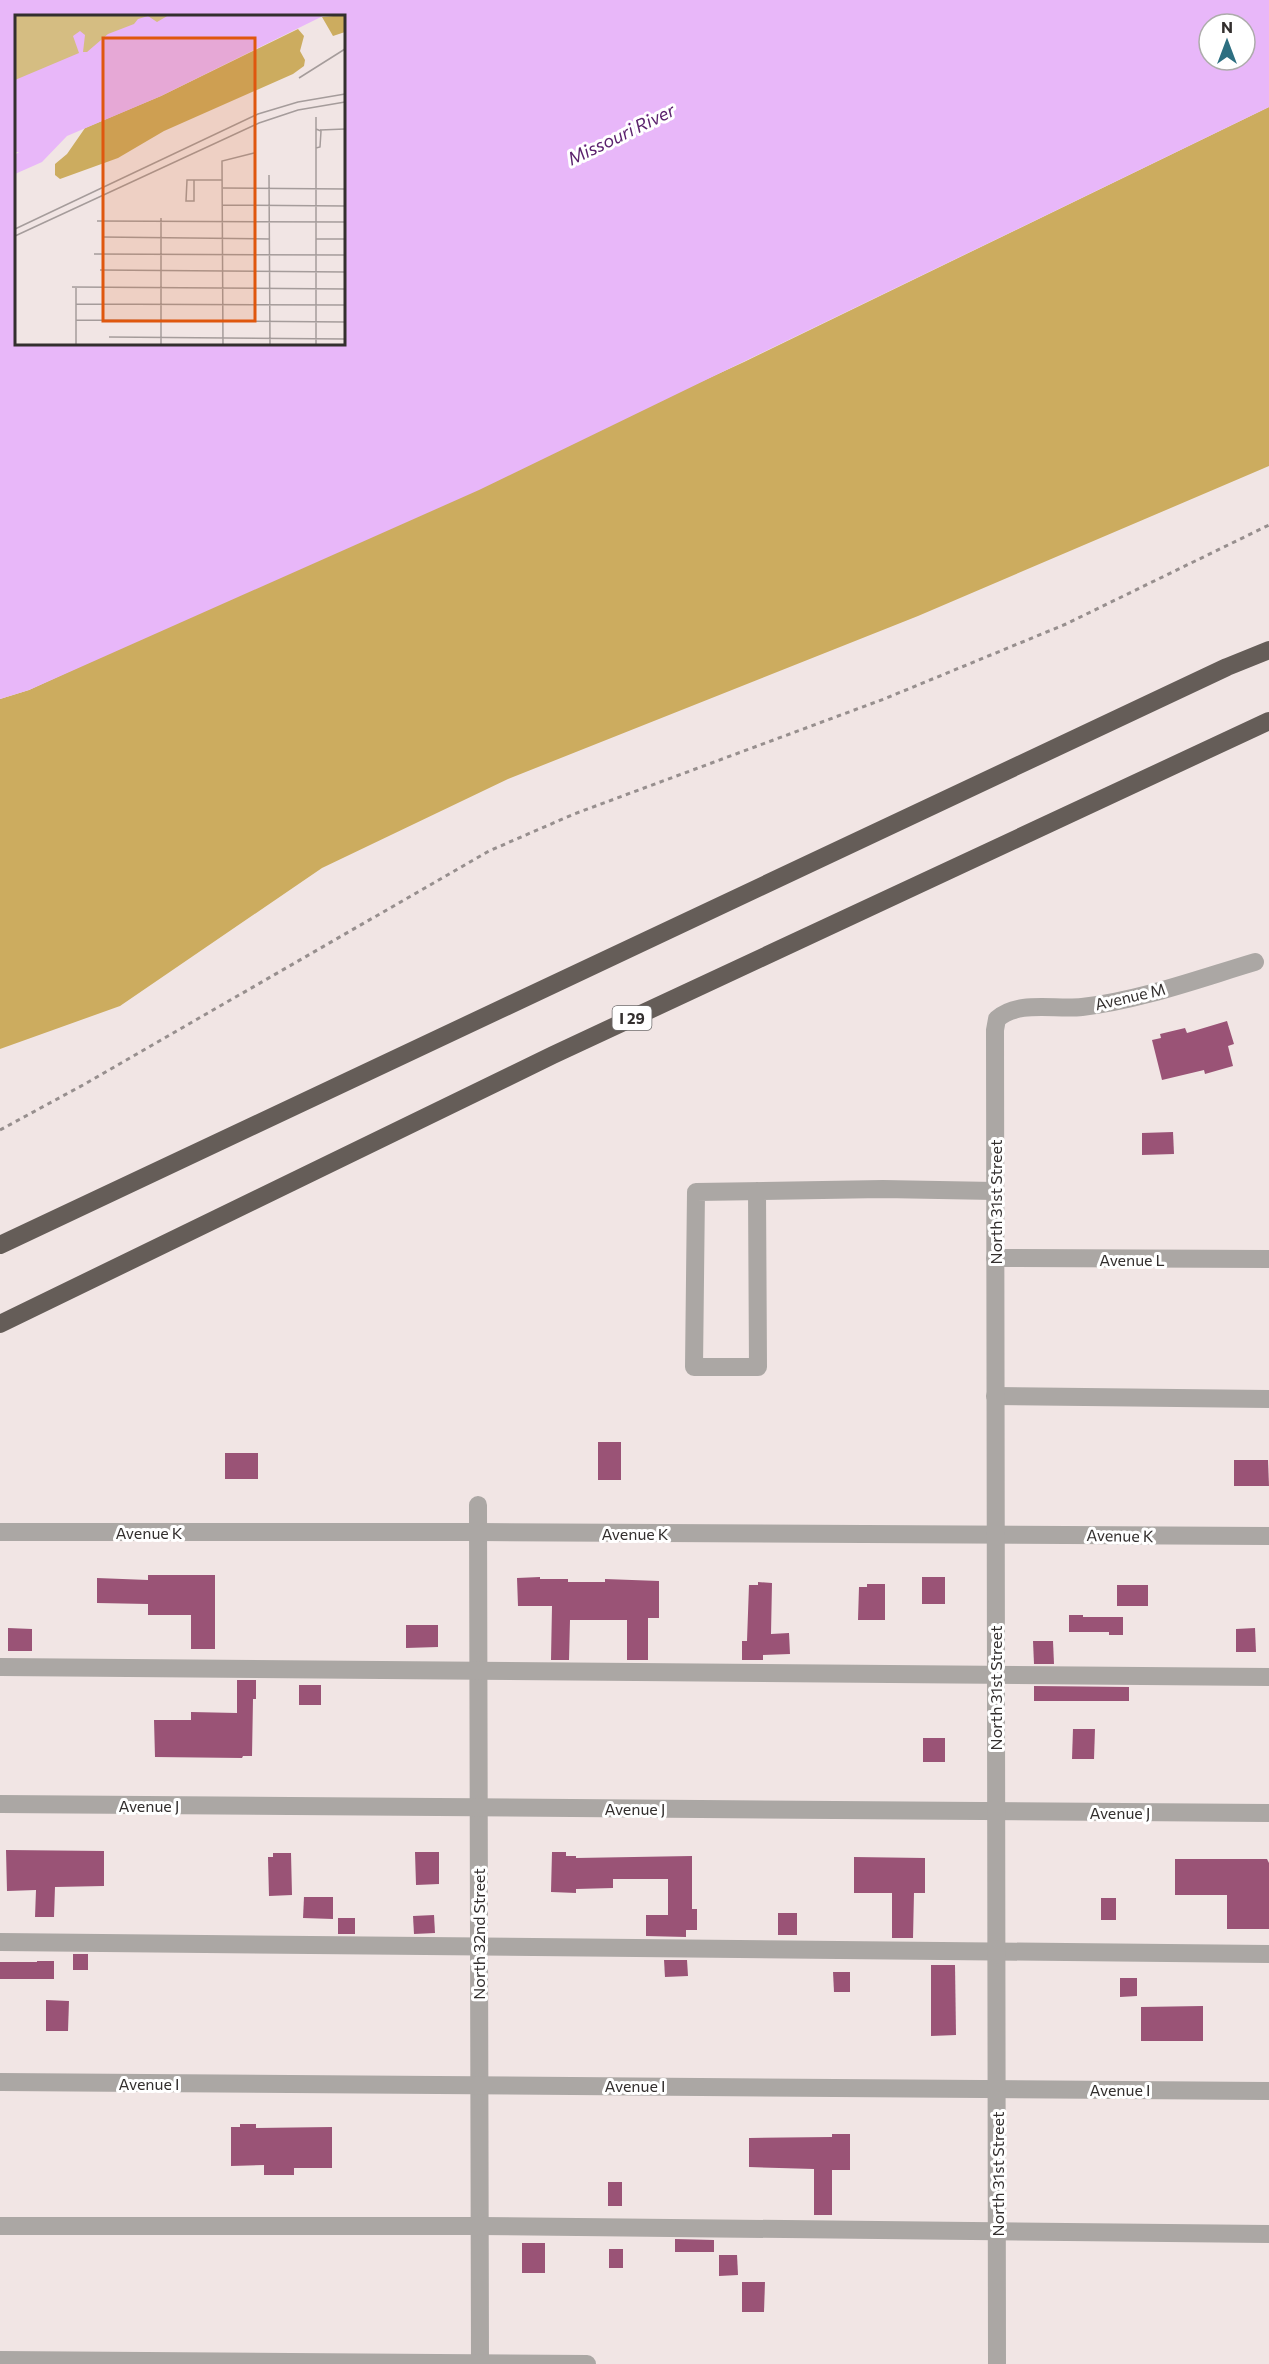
<svg xmlns="http://www.w3.org/2000/svg" width="1269" height="2364" font-family="Commissioner,sans-serif">
	<style>
		.forest { fill: #ccac5f }
		.water { fill: #e8b7f9; fill-rule: evenodd }
		.building { fill: #9a5376 }
		.lines { fill: none; stroke-linecap: round; stroke-linejoin: round }
		.path { stroke: #978f8e; stroke-width: 3; stroke-dasharray: 4.5 4.5; stroke-linecap: butt }
		.minor { stroke: #aba7a4; stroke-width: 18 }
		.highway { stroke: #655d58; stroke-width: 18 }
		.labels { text-anchor: middle; dominant-baseline: central; stroke-width: 6; stroke-linejoin: round; paint-order: stroke }
		.shield { fill: #fff; stroke: #706d6d; stroke-width: 1.5 }
		.shield-label { font-size: 15px; font-weight: bold; fill: #332f2e }
		.street-label { font-size: 16px; fill: #332f2e; stroke: #fff }
		.water-label { font-size: 18px; font-style: italic; fill: #5b216d; stroke: #fff }
		.inset-road { fill: none; stroke: #a59c9b; stroke-width: 1.5 }
		.view { fill: #df570e; fill-opacity: 0.15; stroke: #df570e; stroke-width: 3 }
		.inset-edge { fill: none; stroke: #332f2e; stroke-width: 3 }
	</style>
	<rect width="100%" height="100%" fill="#f1e5e4"/>
	<!-- forest -->
	<path class="forest" d="M1269,107V466L918,616L508,779L322,868L120,1006L0,1049V699L29,690L744,362Z"/>
	<!-- water -->
	<path class="water" d="M0,0H1269V107L479,490L29,690L0,699ZM16,16H344V344H16ZM1209,24H1245V60H1209Z"/>
	<!-- building -->
	<g class="building">
		<path d="M1227,1021L1234,1044L1228,1046L1233,1066L1205,1074L1204,1070L1162,1080L1152,1040L1161,1038L1160,1034L1185,1028L1187,1033Z"/>
		<path d="M1173,1132L1174,1154L1142,1155V1133Z"/>
		<rect x="598" y="1442" width="23" height="38"/>
		<rect x="225" y="1453" width="33" height="26"/>
		<path d="M1234,1460H1268L1269,1486H1234Z"/>
		<path d="M148,1575H215V1649H191V1615H148V1604L97,1603V1578L148,1580Z"/>
		<path d="M540,1577V1579H568V1582H605V1579L659,1581V1618H648V1660H627V1620H570L569,1660H551L552,1606H518L517,1578Z"/>
		<rect x="922" y="1577" width="23" height="27"/>
		<path d="M758,1582L772,1583L771,1634L789,1633L790,1654L763,1655V1660H742V1641H747L749,1585H758Z"/>
		<path d="M867,1584H885V1620H858L859,1587H867Z"/>
		<rect x="1117" y="1585" width="31" height="21"/>
		<path d="M1069,1615H1083V1617H1123V1635H1109V1632H1069Z"/>
		<path d="M406,1625H438V1647L406,1648Z"/>
		<path d="M8,1628L32,1629V1651H8Z"/>
		<path d="M1255,1628L1256,1652H1236V1629Z"/>
		<path d="M1033,1641H1053L1054,1664H1034Z"/>
		<path d="M237,1680H256V1699H253L252,1756H243L242,1758L155,1757L154,1720H191V1712L237,1713Z"/>
		<rect x="299" y="1685" width="22" height="20"/>
		<path d="M1034,1686L1129,1687V1701H1034Z"/>
		<path d="M1073,1729H1095L1094,1759H1072Z"/>
		<rect x="923" y="1738" width="22" height="24"/>
		<path d="M6,1850L104,1851V1886L55,1887L54,1917H35L36,1890L7,1891Z"/>
		<path d="M415,1852H439V1884L416,1885Z"/>
		<path d="M552,1852H566V1856H576V1858L692,1856V1909H697V1930H686V1937L646,1936V1915H668V1879H613V1888L576,1889V1893L551,1892Z"/>
		<path d="M273,1853H291L292,1895L269,1896L268,1857H273Z"/>
		<path d="M854,1857L925,1858V1893H914L913,1938H892V1893H854Z"/>
		<path d="M1175,1859H1267L1269,1863V1929H1227V1895H1175Z"/>
		<path d="M304,1897H333V1919L303,1918Z"/>
		<rect x="1101" y="1898" width="15" height="22"/>
		<rect x="778" y="1913" width="19" height="22"/>
		<path d="M434,1915L435,1933L414,1934L413,1916Z"/>
		<rect x="338" y="1918" width="17" height="16"/>
		<rect x="73" y="1954" width="15" height="16"/>
		<path d="M664,1960H687L688,1976L665,1977Z"/>
		<path d="M37,1961H54V1979H0V1962H37Z"/>
		<path d="M931,1965H955L956,2035L931,2036Z"/>
		<path d="M833,1972H850V1992H834Z"/>
		<path d="M1120,1978H1137V1996L1120,1997Z"/>
		<path d="M46,2000L69,2001L68,2031H46Z"/>
		<path d="M1203,2006V2041H1141V2007Z"/>
		<path d="M240,2124H256V2128L332,2127V2168H294V2175H264V2165L231,2166V2127H240Z"/>
		<path d="M832,2134H850V2170H832V2215H814V2169L749,2167V2138L832,2137Z"/>
		<rect x="608" y="2182" width="14" height="24"/>
		<path d="M675,2239L714,2240V2252H675Z"/>
		<rect x="522" y="2243" width="23" height="30"/>
		<rect x="609" y="2249" width="14" height="19"/>
		<path d="M719,2255H737L738,2275L719,2276Z"/>
		<path d="M742,2282H765L764,2312H742Z"/>
	</g>
	<g class="lines">
		<!-- path -->
		<path class="path" d="M0,1130L83,1085L489,851L574,814L884,699L1066,624L1269,525"/>
		<!-- minor -->
		<g class="minor">
			<path d="M757,1191L758,1367H694L696,1192L883,1189L995,1191"/>
			<path d="M995,1258L1269,1259"/>
			<path d="M995,1396L1269,1399"/>
			<path d="M478,1505L480,2364"/>
			<path d="M0,1532H478L1269,1536"/>
			<path d="M0,1667L1269,1677"/>
			<path d="M0,1804L1269,1813"/>
			<path d="M0,1942L1269,1954"/>
			<path d="M0,2082L1269,2091"/>
			<path d="M0,2226H479L1269,2234"/>
			<path d="M0,2360L587,2364"/>
			<path d="M997,2364L995,1030L997,1019C1018,1000 1055,1010 1082,1007C1141,1000 1198,979 1255,962"/>
		</g>
		<!-- highway -->
		<g class="highway">
			<path d="M0,1245L1227,667L1269,650"/>
			<path d="M0,1324L553,1055L1269,721"/>
		</g>
	</g>
	<g class="labels">
		<!-- shield labels -->
		<rect class="shield" x="612.5" y="1006" width="39" height="24" rx="4.5"/>
		<g class="shield-label">
			<text x="632" y="1018">I 29</text>
		</g>
		<!-- street labels -->
		<g class="street-label">
			<text transform="translate(1130 996) rotate(-13)">Avenue M</text>
			<text transform="translate(995 1202) rotate(-90)">North 31st Street</text>
			<text x="1132" y="1259">Avenue L</text>
			<text x="149" y="1532">Avenue K</text>
			<text x="635" y="1533">Avenue K</text>
			<text transform="translate(1120 1535) rotate(1)">Avenue K</text>
			<text transform="translate(995 1688) rotate(-90)">North 31st Street</text>
			<text x="149" y="1805">Avenue J</text>
			<text x="635" y="1808">Avenue J</text>
			<text x="1120" y="1812">Avenue J</text>
			<text transform="translate(478 1934) rotate(-90)">North 32nd Street</text>
			<text x="149" y="2083">Avenue I</text>
			<text x="635" y="2085">Avenue I</text>
			<text x="1120" y="2089">Avenue I</text>
			<text transform="translate(997 2174) rotate(-90)">North 31st Street</text>
		</g>
		<!-- water labels -->
		<g class="water-label">
			<text transform="translate(621 134) rotate(-26)">Missouri River</text>
		</g>
	</g>
	<!-- overview -->
	<g transform="translate(15 15)">
		<rect width="330" height="330" fill="#f1e5e4"/>
		<path d="M0,0H182L0,66Z" fill="#d5bd82"/>
		<path d="M330,0V17L318,21L307,2ZM283,14L289,21L285,36L290,45L289,51L278,59L149,116L103,143L45,164L40,160V149L52,139L70,113L146,81Z" fill="#ccac5f"/>
		<path d="M154,0H310L146,81L52,121L27,147L0,159V140L4,137H0V65L64,38L58,21L65,16L70,20L68,37H72L93,19L119,9L123,4L133,1L142,7Z" fill="#e8b7f9"/>
		<path class="inset-road" d="M284,63L330,34M301,102V330M301,114L306,116L305,132L301,133M305,115L330,114M254,160L255,330M179,165V186H171L172,165H207M208,173L330,174M207,190L330,191M146,203V330M82,206L330,207M0,214L243,99L283,87L330,79M0,221L244,108L283,95L330,87M87,222L255,224M301,224H330M79,239L330,240M85,255L330,257M57,272L330,274M61,289L330,290M61,305L330,307M94,322L330,324M61,330V272M208,330L207,146L239,138"/>
		<path class="view" d="M88,23H240V306H88Z"/>
		<rect width="330" height="330" class="inset-edge"/>
	</g>
	<!-- north arrow -->
	<g transform="translate(1227 42)"><circle r="28" fill="#ffffff" stroke="#adacab" stroke-width="1.5"/>
	<path d="M0-4.5L10 22L0 15L-10 22Z" fill="#2d6f81"/>
	<text y="-9" font-size="16" font-weight="bold" text-anchor="middle" fill="#332f2e">N</text>
	</g>
</svg>
